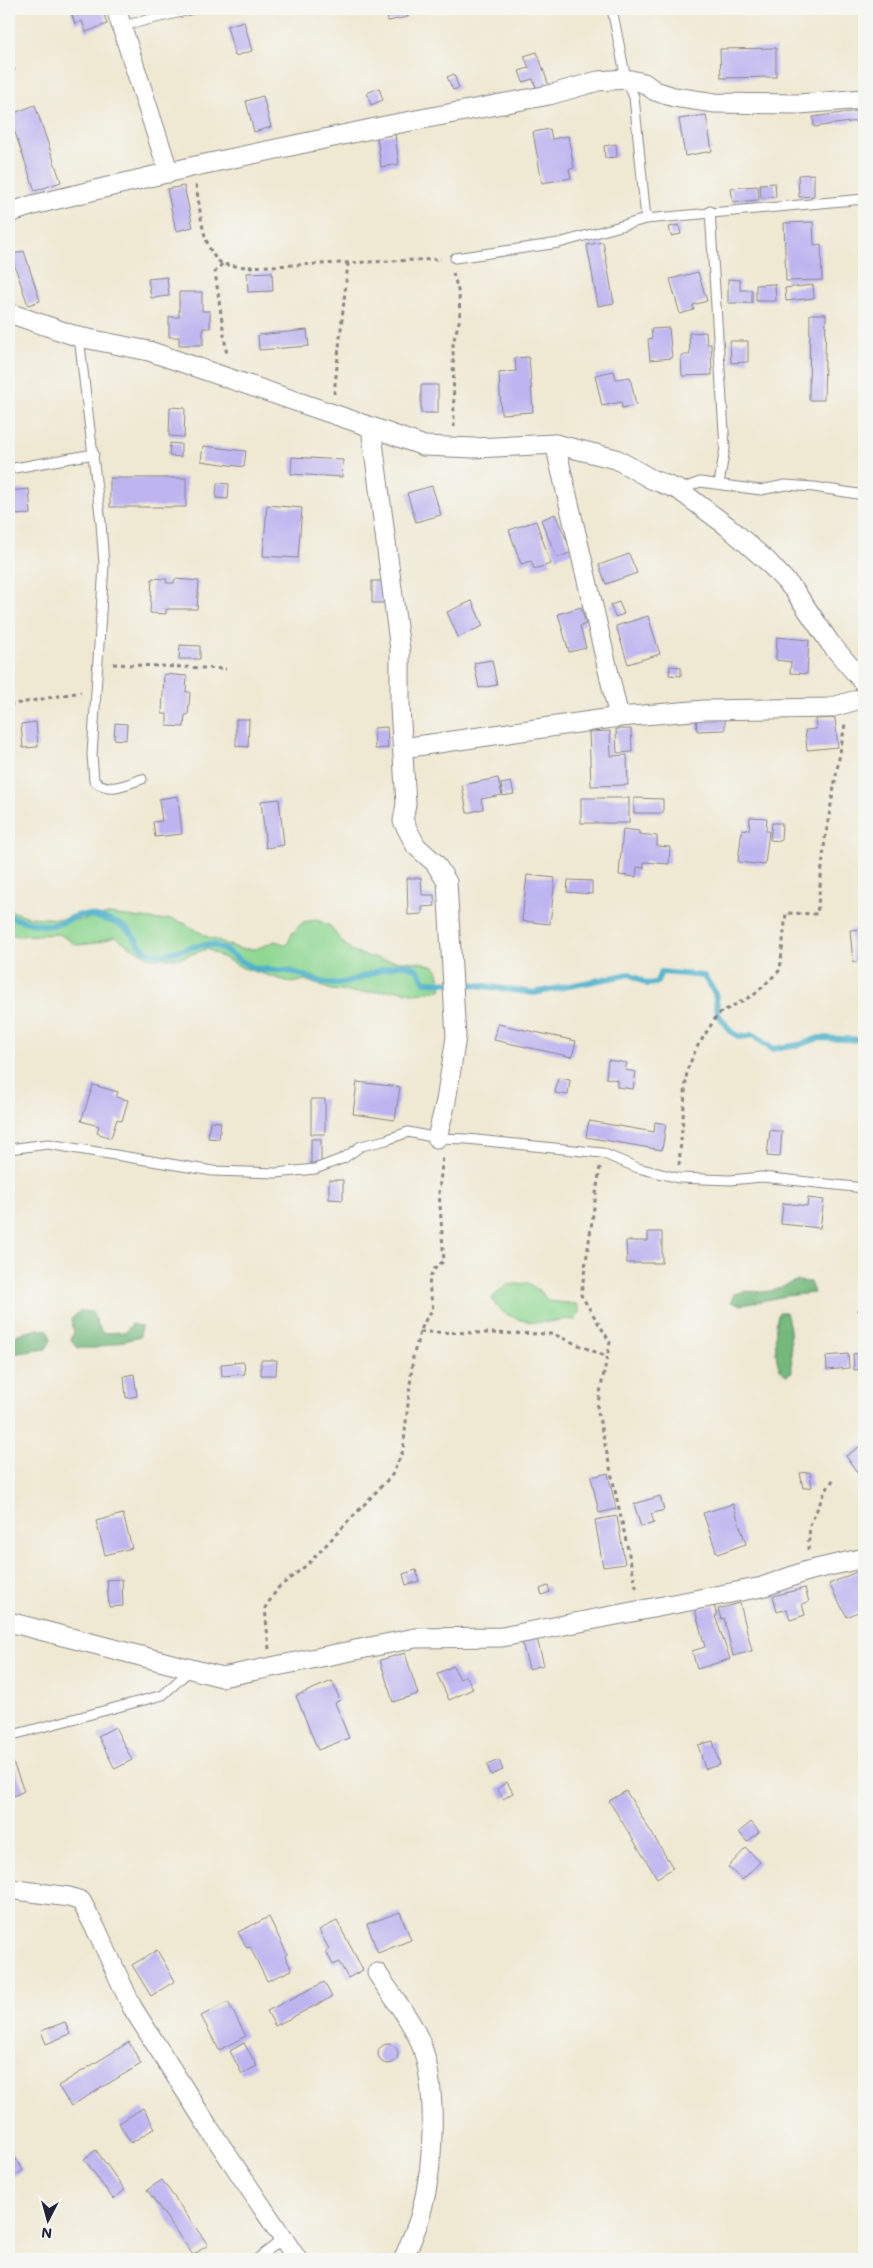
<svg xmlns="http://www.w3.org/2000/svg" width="873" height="2268" font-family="Mali,sans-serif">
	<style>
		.green { fill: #8fd792; stroke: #587c66 }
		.forest { fill: #73b87c; stroke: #4a6d5c }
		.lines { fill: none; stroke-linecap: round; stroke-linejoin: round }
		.stream { stroke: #4cb0cb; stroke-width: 6 }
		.building { fill: #beb5f0 }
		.lane-casing { stroke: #888586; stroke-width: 11 }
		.street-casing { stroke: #888586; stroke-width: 21 }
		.path { stroke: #888586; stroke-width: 3; stroke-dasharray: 4 4; stroke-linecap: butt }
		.lane { stroke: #fff; stroke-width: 9 }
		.street { stroke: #fff; stroke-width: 19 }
	</style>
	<rect width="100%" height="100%" fill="#f6f6f2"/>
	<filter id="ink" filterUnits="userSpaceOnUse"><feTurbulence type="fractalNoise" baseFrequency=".02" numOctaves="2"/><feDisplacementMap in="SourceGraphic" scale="10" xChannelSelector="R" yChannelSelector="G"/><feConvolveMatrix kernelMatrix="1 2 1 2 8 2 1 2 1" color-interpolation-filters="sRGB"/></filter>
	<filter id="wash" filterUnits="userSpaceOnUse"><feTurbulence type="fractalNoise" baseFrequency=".0096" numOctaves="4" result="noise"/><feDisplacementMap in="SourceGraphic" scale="20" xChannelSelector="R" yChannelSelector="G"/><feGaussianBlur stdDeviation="1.12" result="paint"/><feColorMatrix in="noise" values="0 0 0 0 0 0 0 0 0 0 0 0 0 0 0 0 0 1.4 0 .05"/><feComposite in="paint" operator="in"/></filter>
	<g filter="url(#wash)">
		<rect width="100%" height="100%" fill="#efe8d2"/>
		<!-- green -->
		<g class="green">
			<path d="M9,910L29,917L79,920L109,914L159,920L171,919L184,923L208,937L240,949H256L275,941L287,945L293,932L303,922L317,920L330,926L340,940L355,953L384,960L420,962L436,967L441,982V990L416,994L398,990L358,993L331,990L305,980L293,983L243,968L207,949L180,958H149L115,937L96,943L77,945L59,934L19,936L9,934Z"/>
			<path d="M528,1283L541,1292L548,1301L577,1304L580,1311L575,1320C561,1318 559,1321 547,1322C528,1324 499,1317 492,1298L505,1285Z"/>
		</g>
		<!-- forest -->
		<g class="forest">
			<path d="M796,1281L810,1282L814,1293L785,1296L742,1305L731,1302L734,1294C749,1289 755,1293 770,1291C778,1290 787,1284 796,1281Z"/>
			<path d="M80,1311L92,1312L102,1333L125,1332L132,1324L141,1326L140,1337L96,1348H77L71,1340L74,1332L71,1319Z"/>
			<path d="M779,1312H786L790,1329L792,1372L786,1375C784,1373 782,1372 780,1369C774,1359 774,1323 779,1312Z"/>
			<path d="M39,1329L48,1330L51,1340L46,1349L12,1354L9,1342L18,1334Z"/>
		</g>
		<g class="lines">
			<!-- stream -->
			<path class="stream" d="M9,916C22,921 43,928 57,924C71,920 76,912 93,916C105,919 118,922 128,930C136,937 138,947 148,952C166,960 193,942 212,945C227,947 240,964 255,968C266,971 278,969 289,971C304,974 317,983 333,984C355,985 390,960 410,966C418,968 421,975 425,982L462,983L534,993L630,974L647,984L656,983L661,972L704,976L715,993L718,1014L731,1032L740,1037L753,1035L772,1049L799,1045L819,1038L864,1040"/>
		</g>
		<g id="blocks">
			<!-- building -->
			<g class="building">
				<path d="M70,9H102L107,24L86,32L82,21L75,24Z"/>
				<path d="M386,9H412V10L407,11L408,17L388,21Z"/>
				<path d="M244,21L252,51L235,56L227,26Z"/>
				<path d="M776,48V77L721,78L720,49Z"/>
				<path d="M537,52L550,89L538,93L533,79L523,82L519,71L529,68L524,56Z"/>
				<path d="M9,56L15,70L9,73Z"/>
				<path d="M454,74L459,88L453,90L447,77Z"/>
				<path d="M379,88L383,100L371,105L367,93Z"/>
				<path d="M263,96L271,127L254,132L246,101Z"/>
				<path d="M35,105L61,182L35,191L9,115Z"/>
				<path d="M864,110V120L814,127L813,117Z"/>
				<path d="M706,115L712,151L685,156L679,119Z"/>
				<path d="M550,129L552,139L568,136L574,168L569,169L571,178L542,183L533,132Z"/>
				<path d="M395,134L399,164L381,167L377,137Z"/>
				<path d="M616,144L617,157L605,158L604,146Z"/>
				<path d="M814,174V196L799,197L798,175Z"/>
				<path d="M775,183L776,197L761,198L760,184Z"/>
				<path d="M184,186L193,227L176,231L167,189Z"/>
				<path d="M758,186L759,200L733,202L731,188Z"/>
				<path d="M813,222L814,245L821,244L822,280L786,281L784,223Z"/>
				<path d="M679,225L681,234L671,236L669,227Z"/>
				<path d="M603,242L614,303L598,306L587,245Z"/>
				<path d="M24,251L40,301L28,305L11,255Z"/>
				<path d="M272,272L273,291L248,292L247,273Z"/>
				<path d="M698,272L707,301L693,305L694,310L680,314L670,279Z"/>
				<path d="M167,277L169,296L151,298L148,279Z"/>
				<path d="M728,279L740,280V290H752V303H728Z"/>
				<path d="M775,284L776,301H756V285Z"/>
				<path d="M813,285L814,298L786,301L785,288Z"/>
				<path d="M179,292H202V311H210V328H203V345H179V337H169V317H179Z"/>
				<path d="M810,314H826L824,400H809Z"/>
				<path d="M669,328L672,358L650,360L648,339L652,338L651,329Z"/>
				<path d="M307,330L309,346L259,350L258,335Z"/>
				<path d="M706,332L707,344H711L712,375L682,376L681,355H690L689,333Z"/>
				<path d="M730,341H748V362L731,363Z"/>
				<path d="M529,357L533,412L501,414L499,373L516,371L515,358Z"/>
				<path d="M614,371L616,379L630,377L636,405L622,408L621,402L602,406L595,375Z"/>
				<rect x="421" y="385" width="17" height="28"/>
				<path d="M170,407L185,408L184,437L169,436Z"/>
				<path d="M170,443L181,444V457L169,456Z"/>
				<path d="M203,446L246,451L244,467L201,461Z"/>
				<path d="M292,457L343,460L342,477L291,474Z"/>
				<rect x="110" y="478" width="76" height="29"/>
				<path d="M217,483L229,484L228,499L216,498Z"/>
				<path d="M432,486L441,515L416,522L407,493Z"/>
				<path d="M29,489L31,514L13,515L14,526L9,527V491Z"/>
				<path d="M267,505L302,508L298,558L263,556Z"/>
				<path d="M555,514L572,552L557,558L541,520Z"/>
				<path d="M536,521L551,564L534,569L531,561L521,564L509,530Z"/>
				<path d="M629,554L637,573L606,584L599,565Z"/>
				<path d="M152,578L167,579L166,583H174L175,579L199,581L197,609H166V614L150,613Z"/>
				<rect x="372" y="581" width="13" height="22"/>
				<path d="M472,601L483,626L458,637L447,612Z"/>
				<path d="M619,602L624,614L615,617L610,605Z"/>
				<path d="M581,607L586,624L580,626L586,648L569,652L558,614Z"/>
				<path d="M648,616L660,654L628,664L616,626Z"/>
				<path d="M777,637L809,640L807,674L790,673L791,662L776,660Z"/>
				<path d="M180,645L200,646V659H179Z"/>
				<path d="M492,660L497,685L479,688L474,663Z"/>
				<path d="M670,666L681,667V676L669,675Z"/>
				<path d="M164,674L187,676L186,692H190L188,715H185L184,727L167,726V714H162Z"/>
				<path d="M725,714V730L697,731L696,715Z"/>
				<path d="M835,718L838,747L807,750L805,730L816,729L815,719Z"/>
				<path d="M236,719H249L248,747L236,746Z"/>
				<path d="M36,722L38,747L23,748L21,724Z"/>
				<path d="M115,723L127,724L126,740L114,739Z"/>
				<path d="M387,727L388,748L375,749L374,728Z"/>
				<path d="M616,729H631L632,752L617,753Z"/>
				<path d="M610,731L611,756L627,755L628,785L591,786L589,732Z"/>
				<path d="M498,778L502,795L481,799L483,809L467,813L462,785Z"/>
				<path d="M511,782L514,794L503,796L501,784Z"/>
				<path d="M178,796L182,834L155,837L153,822L162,821L159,799Z"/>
				<rect x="581" y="798" width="48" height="25"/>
				<path d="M634,798L663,799V813H634Z"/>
				<path d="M279,799L284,845L266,848L261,801Z"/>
				<path d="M750,817L767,818L766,831H769L765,865L738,862L742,829L749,830Z"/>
				<path d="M772,823H782L781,841L770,840Z"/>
				<path d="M623,829L639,831V834L657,836V846L670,847L669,864L644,862V868L637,867L636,877L619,875Z"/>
				<path d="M527,875L555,878L550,924L522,921Z"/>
				<path d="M407,878H421L422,895H434L435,906L422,907V914L408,915Z"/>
				<path d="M568,880L592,881V894L567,892Z"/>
				<path d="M864,929V961L853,962L850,930Z"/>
				<path d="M498,1024L576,1041L572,1057L494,1040Z"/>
				<path d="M608,1060L627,1063L625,1070L636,1072L633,1089L617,1087V1080L606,1078Z"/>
				<path d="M558,1078L570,1080L568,1095L555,1093Z"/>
				<path d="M357,1082L400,1087L395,1120L353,1114Z"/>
				<path d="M93,1085L118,1092L116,1097L128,1100L122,1121L117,1119L111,1138L97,1133L99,1126L81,1121Z"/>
				<rect x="311" y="1099" width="14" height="35"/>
				<path d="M210,1121L221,1122L219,1139L208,1138Z"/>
				<path d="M589,1121L654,1132L655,1122L666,1124L662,1150L586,1137Z"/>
				<path d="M770,1130L782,1132L780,1157L767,1156Z"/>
				<rect x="311" y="1139" width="10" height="24"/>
				<path d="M329,1180H343V1200L329,1199Z"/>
				<path d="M808,1198L824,1200L820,1228L781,1224L783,1203L807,1206Z"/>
				<path d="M648,1232H662V1263H627L626,1241H648Z"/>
				<path d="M864,1353V1369L854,1370L853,1354Z"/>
				<path d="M848,1354L849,1368L827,1370L826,1356Z"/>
				<path d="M261,1360H277L276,1375H261Z"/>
				<path d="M244,1362L245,1374L222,1376L221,1364Z"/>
				<path d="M134,1374L137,1396L126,1398L124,1376Z"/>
				<path d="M862,1445L864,1448V1483L846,1456Z"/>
				<path d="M810,1472L812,1487L803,1488L800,1473Z"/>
				<path d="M608,1473L616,1509L599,1513L591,1477Z"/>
				<path d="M660,1496L664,1510L651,1514L654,1523L641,1527L634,1504Z"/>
				<path d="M733,1504L746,1544L717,1554L703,1513Z"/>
				<path d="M123,1514L132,1548L105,1555L96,1521Z"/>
				<path d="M617,1516L625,1564L603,1567L595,1520Z"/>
				<path d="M416,1570L419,1581L406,1585L403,1574Z"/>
				<path d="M861,1570L864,1577V1583L861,1584L864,1591V1609L847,1617L829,1584Z"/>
				<path d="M122,1579L123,1606L109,1607L107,1580Z"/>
				<path d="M548,1586L550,1592L542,1595L540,1589Z"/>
				<path d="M805,1588L809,1602L802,1604L805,1615L790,1620L787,1609L777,1612L773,1596Z"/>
				<path d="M740,1603L752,1651L733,1656L724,1618L721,1619L718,1609Z"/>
				<path d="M714,1605L717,1616H715L730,1659L697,1669L692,1651L705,1647L695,1610Z"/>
				<path d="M536,1635L544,1665L529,1669L521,1639Z"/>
				<path d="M405,1653L418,1694L393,1702L380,1660Z"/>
				<path d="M453,1666L460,1679L466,1675L473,1689L449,1700L437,1674Z"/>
				<path d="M332,1681L340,1700L335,1703L349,1738L318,1750L296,1696Z"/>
				<path d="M115,1727L132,1760L115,1769L98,1736Z"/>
				<path d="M713,1741L720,1765L705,1769L698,1745Z"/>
				<path d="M9,1752L24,1791L9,1798Z"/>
				<path d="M499,1760L503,1770L491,1775L487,1765Z"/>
				<path d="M507,1782L513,1793L503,1799L497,1789Z"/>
				<path d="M626,1791L673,1868L657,1878L609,1801Z"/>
				<path d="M751,1822L759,1832L747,1842L739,1832Z"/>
				<path d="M746,1848L760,1862L742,1880L728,1867Z"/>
				<path d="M400,1912L411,1940L378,1953L367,1924Z"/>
				<path d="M269,1917L287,1954L285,1956L292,1970L267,1981L250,1947L247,1948L238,1932Z"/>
				<path d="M337,1921L363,1970L348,1978L339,1962L333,1965L326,1951L329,1949L319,1930Z"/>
				<path d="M157,1950L175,1981L151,1996L132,1965Z"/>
				<path d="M324,1982L332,1997L275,2026L267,2011Z"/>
				<path d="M228,2002L246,2036L219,2050L201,2016Z"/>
				<path d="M65,2022L70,2034L46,2044L41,2031Z"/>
				<path d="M129,2042L141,2064L71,2106L58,2086Z"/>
				<path d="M244,2043L257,2066L242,2074L230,2051Z"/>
				<circle cx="388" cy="2054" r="10"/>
				<path d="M143,2108L155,2128L131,2143L119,2123Z"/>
				<path d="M9,2149L23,2170L9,2179Z"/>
				<path d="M96,2150L125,2190L113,2199L84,2159Z"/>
				<path d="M162,2180L208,2245L193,2255L147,2190Z"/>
			</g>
		</g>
	</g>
	<g filter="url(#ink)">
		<use href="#blocks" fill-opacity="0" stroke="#888586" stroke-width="1"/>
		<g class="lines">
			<!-- lane casing -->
			<g class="lane-casing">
				<g id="lane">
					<path d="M612,9L626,79L634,97L646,219"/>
					<path d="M122,26L194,9"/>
					<path d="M710,211L725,448L719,484"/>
					<path d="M455,258L559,243L646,219L864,199"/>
					<path d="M79,337L101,523L104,565L92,755L94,781C110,793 124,785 142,779"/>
					<path d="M9,469L94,454"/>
					<path d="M679,490L700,482L761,490L785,485L814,487L864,495"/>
					<path d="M9,1149L48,1144L213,1171L276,1173L315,1169L344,1158L361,1146L386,1140L408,1132L437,1138L467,1139L602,1153L638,1168L678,1178L730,1180L762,1177L864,1188"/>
					<path d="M9,1736L163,1695L190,1670"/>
					<path d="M257,2259L283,2239"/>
				</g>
			</g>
			<!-- street casing -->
			<g class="street-casing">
				<g id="street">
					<path d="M116,9L169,173"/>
					<path d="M9,213L33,205L191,167L390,125L549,95L598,81L626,79L644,83L655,91L674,97L715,103L799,104L864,99"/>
					<path d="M9,313L79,337L149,351L371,427L400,650V707L406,804L403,821L416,846L435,863L447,882L456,1037L446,1101L437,1138"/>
					<path d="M371,427L424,446L474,448L555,444L616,459L651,479L679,490L727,526L767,561L794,590L830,643L864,683"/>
					<path d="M555,444L619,717"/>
					<path d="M403,748L619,717L705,710L829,708L864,698"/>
					<path d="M9,1622L222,1677L415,1638L502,1637L762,1587L807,1571L864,1558"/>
					<path d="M9,1889L69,1897L81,1901L99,1935L132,2007L209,2128L297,2259"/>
					<path d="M377,1973C390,1993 413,2022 421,2044C438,2090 434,2166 421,2213C417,2229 409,2244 404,2259"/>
				</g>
			</g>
			<!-- path -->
			<g class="path">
				<path d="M196,185C200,205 202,254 223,264C230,266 239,266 246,267L441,259"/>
				<path d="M222,264L215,272L227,356"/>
				<path d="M453,273L459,294L460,318L453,343L454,427"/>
				<path d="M334,394L348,263"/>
				<path d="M113,664L226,669"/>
				<path d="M9,705L81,692"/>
				<path d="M679,1165L687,1070L697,1047L718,1014L755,994L780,970L786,913L817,914L825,839L845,724"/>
				<path d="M600,1167L581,1295L610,1342L597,1408L637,1591"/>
				<path d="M858,1311L864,1308"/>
				<path d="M420,1332L553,1334L607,1357"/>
				<path d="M808,1550L810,1525L825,1492L835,1477"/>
				<path d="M269,1649L265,1608L278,1588L308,1564L392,1475L403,1451L413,1357L420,1332L426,1319L433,1309C430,1287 423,1275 444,1261L439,1192L443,1156"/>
			</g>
			<!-- lane -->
			<use href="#lane" class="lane"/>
			<!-- street -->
			<use href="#street" class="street"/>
		</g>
	</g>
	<!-- margin -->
	<rect width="873" height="2268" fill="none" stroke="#f6f6f2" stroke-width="30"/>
	<!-- north arrow -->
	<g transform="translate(48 2220) rotate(186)" stroke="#f6f6f2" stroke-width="4" paint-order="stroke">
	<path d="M0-4L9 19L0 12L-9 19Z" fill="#22223b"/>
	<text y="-8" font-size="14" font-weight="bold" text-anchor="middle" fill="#22223b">N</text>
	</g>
</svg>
